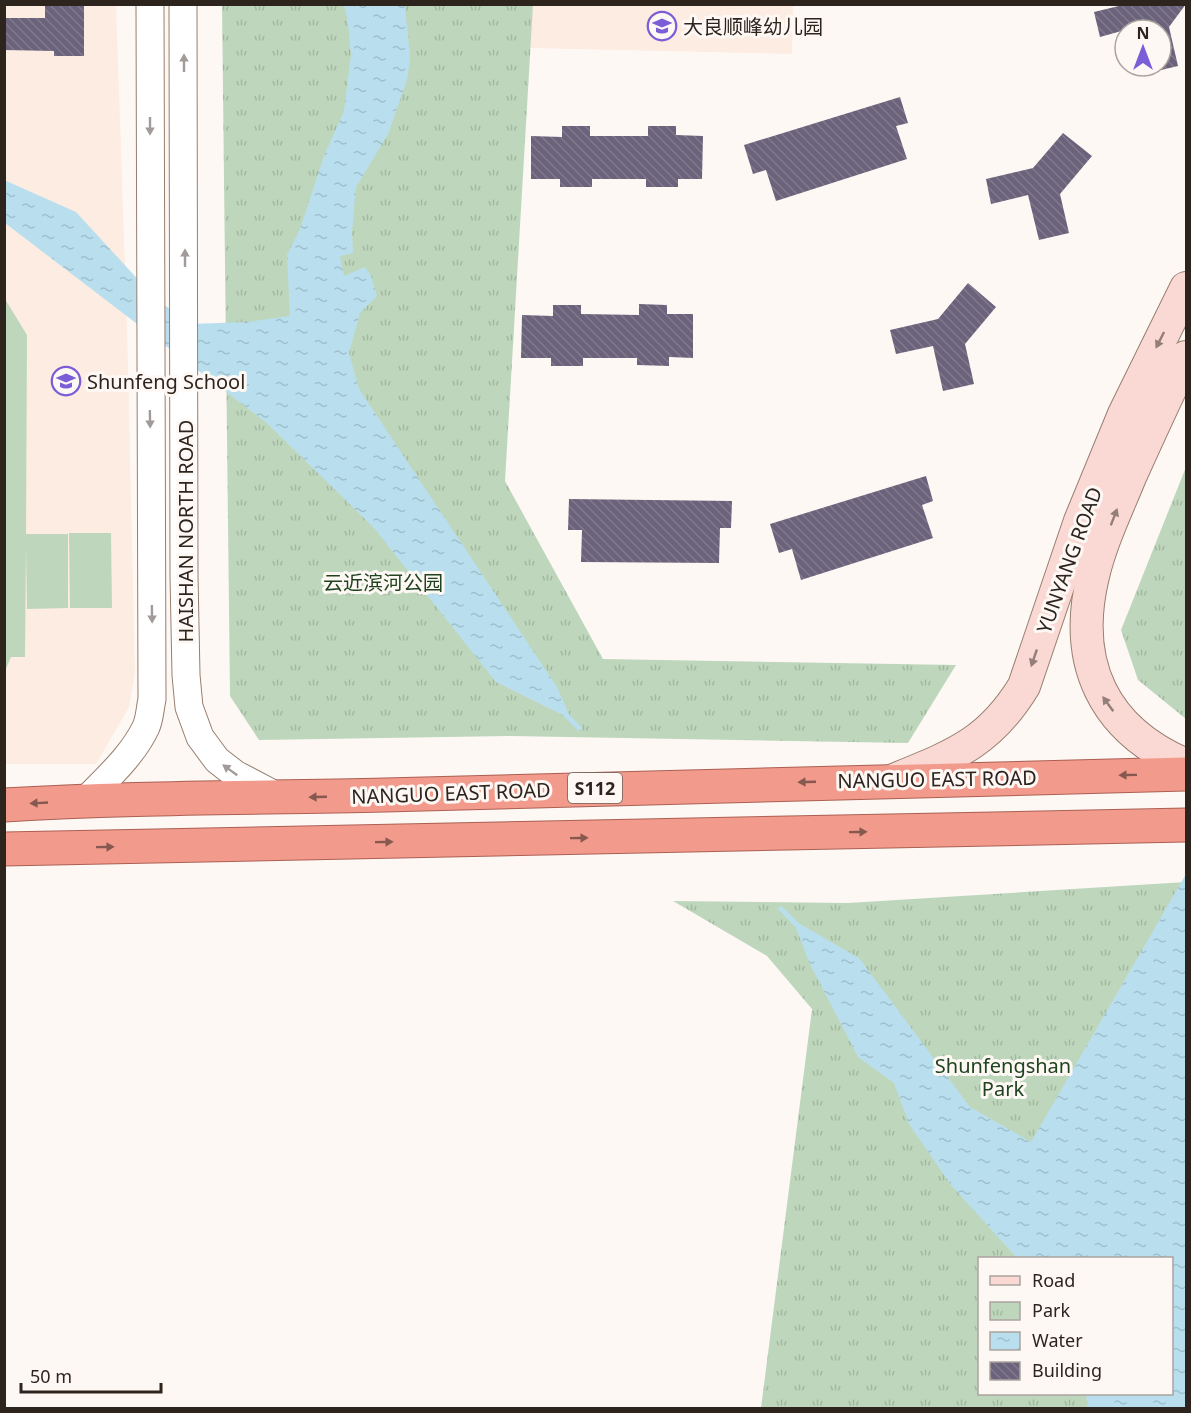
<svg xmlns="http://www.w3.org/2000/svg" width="1191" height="1413" font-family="'Noto Sans','Noto Sans SC',sans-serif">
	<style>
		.education { fill: #fdece1 }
		.grass { fill: #bed7bc }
		.park { fill: url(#park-tufts); fill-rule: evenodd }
		.water { fill: url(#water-ripples) }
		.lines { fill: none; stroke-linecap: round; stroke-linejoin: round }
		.stream { stroke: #b9dfee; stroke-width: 5 }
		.building { fill: url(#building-back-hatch) }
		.tertiary-casing { stroke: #977e6e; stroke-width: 29 }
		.secondary-casing { stroke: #977e6e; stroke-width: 34 }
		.trunk-casing { stroke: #ab6053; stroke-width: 35 }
		.tertiary { stroke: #fff; stroke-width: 27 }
		.secondary { stroke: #fad9d4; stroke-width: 32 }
		.trunk { stroke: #f29a8c; stroke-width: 33 }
		.oneway { fill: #a19c9a }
		.oneway2 { fill: #947e79 }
		.oneway3 { fill: #865950 }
		.labels { text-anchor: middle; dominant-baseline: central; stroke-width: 6; stroke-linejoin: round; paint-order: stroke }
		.shield { fill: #fef8f5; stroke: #6c645e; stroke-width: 1.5 }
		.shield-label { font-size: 18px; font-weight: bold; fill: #2e241e }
		.poi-label { font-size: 20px; fill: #2e241e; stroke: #fef8f5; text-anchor: start }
		.street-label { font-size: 20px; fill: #2e241e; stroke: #fef8f5 }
		.park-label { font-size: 20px; fill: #1f431e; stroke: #fef8f5 }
	</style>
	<defs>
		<pattern id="park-tufts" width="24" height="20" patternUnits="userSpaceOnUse" patternTransform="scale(1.5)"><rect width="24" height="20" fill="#bed7bc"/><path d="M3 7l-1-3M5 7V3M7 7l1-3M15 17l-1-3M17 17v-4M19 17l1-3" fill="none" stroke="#a4b8a1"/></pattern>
		<pattern id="water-ripples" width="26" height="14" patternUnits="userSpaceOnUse" patternTransform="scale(1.5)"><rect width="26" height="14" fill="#b9dfee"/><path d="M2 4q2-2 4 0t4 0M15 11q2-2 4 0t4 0" fill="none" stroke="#9fbfcc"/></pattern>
		<pattern id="building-back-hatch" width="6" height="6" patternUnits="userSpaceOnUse" patternTransform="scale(1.5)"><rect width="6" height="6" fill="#6b637b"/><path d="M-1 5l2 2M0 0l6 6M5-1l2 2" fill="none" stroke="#807a8b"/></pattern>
	</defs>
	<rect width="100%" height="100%" fill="#fef8f5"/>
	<!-- education -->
	<g class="education">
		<path d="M4,5H116L127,325L135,673L129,707L96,764H5Z"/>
		<path d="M533,5H793L792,54L530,48Z"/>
	</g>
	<!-- grass -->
	<g class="grass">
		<path d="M5,299L27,335L26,534H68V608L27,609L26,547L25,657H11L5,671Z"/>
		<path d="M69,533H111L112,608H70Z"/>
	</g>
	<!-- park -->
	<g class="park">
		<path d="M222,5H533L505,481L603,659L956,665L908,743L510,736L259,740L230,696Z"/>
		<path d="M1186,467V719L1138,680L1121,630Z"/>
		<path d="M1186,882V1408H761L812,1009L767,956L673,901L848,903ZM980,1258H1172V1394H980Z"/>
	</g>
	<!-- water -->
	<g class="water">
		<path d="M344,5H405L410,58L407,80L388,134L356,187L352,231L353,253L340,256L344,276L365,267L371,276L377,296L360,313L349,353L359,389L557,687L571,719L496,682L374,528L268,424L5,223L4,180L76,212L156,299L191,324L246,322L290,316L287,255L300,229L324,156L344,111L351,55L348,23Z"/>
		<path d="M1186,874V1408H1088L1086,1394H1172V1258H1017L951,1185L909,1124L894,1083L858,1057L809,962L793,920L859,958L970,1107L1031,1142Z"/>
	</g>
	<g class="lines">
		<!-- stream -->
		<g class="stream">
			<path d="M566,715L579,728"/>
			<path d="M781,909L797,925"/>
		</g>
	</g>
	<!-- building -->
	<g class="building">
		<path d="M45,4H84V56H54V51L4,50V18H45Z"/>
		<path d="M1127,4H1186L1169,27L1178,66L1161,70V30H1125L1100,37L1094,12Z"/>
		<path d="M900,97L908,123L896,126L907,159L776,201L766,170L753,174L744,145Z"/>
		<path d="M562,126H590V136H648V126H676V135L703,136L702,179H678V187H646V179H592V187H560V179H531V136L562,137Z"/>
		<path d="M1063,133L1092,156L1060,194L1069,233L1039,240L1028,195L991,204L986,179L1033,168Z"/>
		<path d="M968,283L996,307L965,344L974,384L943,391L933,346L896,354L890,330L938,319Z"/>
		<path d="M639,304L667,305V314H693V358L669,357V366L637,365V358H583V366H551V358H521L522,315L553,316V305H581V314L639,315Z"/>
		<path d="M926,476L933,501L922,505L933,538L801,580L792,549L779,553L770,524Z"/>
		<path d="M569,499L732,501L731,528H720L719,563L581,562L582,530H568Z"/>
	</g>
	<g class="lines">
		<!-- tertiary casing -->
		<g class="tertiary-casing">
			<g id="tertiary">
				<path d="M183,4L184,576L186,675L189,707L200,737L217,760L235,774L279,797"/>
				<path d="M86,800C107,778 133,755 146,727C150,718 150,708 152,699L150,4"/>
			</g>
		</g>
		<!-- secondary casing -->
		<g class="secondary-casing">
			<g id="secondary">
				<path d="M1186,357C1166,397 1148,437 1130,477C1117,509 1101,542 1093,576C1072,663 1103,730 1186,765"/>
				<path d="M896,779C955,755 990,742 1024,686L1080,521L1124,414L1186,288"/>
			</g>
		</g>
		<!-- trunk casing -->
		<g class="trunk-casing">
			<g id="trunk">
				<path d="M4,805C131,797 258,798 385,795C652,787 919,779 1186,774"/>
				<path d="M4,849L1186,825"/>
			</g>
		</g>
		<!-- tertiary -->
		<use href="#tertiary" class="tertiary"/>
		<!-- secondary -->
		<use href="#secondary" class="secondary"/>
		<!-- trunk -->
		<use href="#trunk" class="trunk"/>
	</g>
	<!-- one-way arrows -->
	<defs><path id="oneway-solid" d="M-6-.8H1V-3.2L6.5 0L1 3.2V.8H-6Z" transform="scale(1.5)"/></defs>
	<g class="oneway">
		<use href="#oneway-solid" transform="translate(184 63) rotate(-90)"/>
		<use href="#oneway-solid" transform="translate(150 126) rotate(90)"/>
		<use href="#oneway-solid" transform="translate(185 258) rotate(-90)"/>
		<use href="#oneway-solid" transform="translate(150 419) rotate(89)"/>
		<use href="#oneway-solid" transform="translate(152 614) rotate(89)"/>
		<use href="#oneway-solid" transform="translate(230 770) rotate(-144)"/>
	</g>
	<g class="oneway2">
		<use href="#oneway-solid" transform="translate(1160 340) rotate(117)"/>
		<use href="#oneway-solid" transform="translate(1114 517) rotate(-69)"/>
		<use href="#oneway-solid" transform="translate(1034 658) rotate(109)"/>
		<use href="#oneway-solid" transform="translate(1108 704) rotate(-126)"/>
	</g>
	<g class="oneway3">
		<use href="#oneway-solid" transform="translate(1128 775) rotate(179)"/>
		<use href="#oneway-solid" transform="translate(807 782) rotate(178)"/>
		<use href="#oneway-solid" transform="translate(318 797) rotate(178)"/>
		<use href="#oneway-solid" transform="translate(39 803) rotate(177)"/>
		<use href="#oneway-solid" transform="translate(858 832) rotate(-1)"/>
		<use href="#oneway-solid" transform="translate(579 838) rotate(-1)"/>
		<use href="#oneway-solid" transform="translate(384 842) rotate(-1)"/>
		<use href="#oneway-solid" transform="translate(105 847) rotate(-1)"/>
	</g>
	<!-- icons -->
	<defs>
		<g id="school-ring" transform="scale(1.5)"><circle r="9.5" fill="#fef8f5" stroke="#7a5dd7" stroke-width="1.5"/><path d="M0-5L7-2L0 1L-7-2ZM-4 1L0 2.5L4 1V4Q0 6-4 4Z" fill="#7a5dd7"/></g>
	</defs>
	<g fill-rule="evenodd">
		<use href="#school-ring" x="662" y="26"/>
		<use href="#school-ring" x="66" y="381"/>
	</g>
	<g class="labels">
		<!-- shield labels -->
		<rect class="shield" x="568" y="773" width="54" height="30" rx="4.5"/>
		<g class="shield-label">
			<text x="595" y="788">S112</text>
		</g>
		<!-- poi labels -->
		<g class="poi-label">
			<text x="683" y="26">大良顺峰幼儿园</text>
			<text x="87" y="381">Shunfeng School</text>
		</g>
		<!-- street labels -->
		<g class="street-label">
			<text transform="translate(185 531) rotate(-90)">HAISHAN NORTH ROAD</text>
			<text transform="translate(1069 560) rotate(-70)">YUNYANG ROAD</text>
			<text transform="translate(937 779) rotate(-1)">NANGUO EAST ROAD</text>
			<text transform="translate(451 793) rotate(-2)">NANGUO EAST ROAD</text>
		</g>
		<!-- park labels -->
		<g class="park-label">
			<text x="383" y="582">云近滨河公园</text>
			<text x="1003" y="1065">Shunfengshan<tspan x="1003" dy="23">Park</tspan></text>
		</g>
	</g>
	<!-- border -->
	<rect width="1191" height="1413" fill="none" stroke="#2e241e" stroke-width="12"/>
	<!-- legend -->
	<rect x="978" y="1257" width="195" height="138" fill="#fef8f5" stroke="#aba39f" stroke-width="1.5"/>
	<rect x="990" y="1276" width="30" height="9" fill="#fad9d4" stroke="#aba39f" stroke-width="1.5"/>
	<text x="1032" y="1287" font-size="18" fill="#2e241e">Road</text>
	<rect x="990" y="1302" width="30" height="18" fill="url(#park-tufts)" stroke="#aba39f" stroke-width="1.5"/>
	<text x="1032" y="1317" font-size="18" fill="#2e241e">Park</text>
	<rect x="990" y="1332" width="30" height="18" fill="url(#water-ripples)" stroke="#aba39f" stroke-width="1.5"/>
	<text x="1032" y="1347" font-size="18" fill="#2e241e">Water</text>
	<rect x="990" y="1362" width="30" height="18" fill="url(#building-back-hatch)" stroke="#aba39f" stroke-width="1.5"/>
	<text x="1032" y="1377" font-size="18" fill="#2e241e">Building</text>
	<!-- north arrow -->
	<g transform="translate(1143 48)"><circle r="28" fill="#fef8f5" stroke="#aba39f" stroke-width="1.5"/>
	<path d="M0-4.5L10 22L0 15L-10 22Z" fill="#7a5dd7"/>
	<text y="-9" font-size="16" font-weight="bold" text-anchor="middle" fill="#2e241e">N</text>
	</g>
	<!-- scale -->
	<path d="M21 1383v9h140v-9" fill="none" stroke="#2e241e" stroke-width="3"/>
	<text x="30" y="1383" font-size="18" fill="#2e241e" stroke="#fef8f5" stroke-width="4.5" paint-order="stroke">50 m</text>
</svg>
